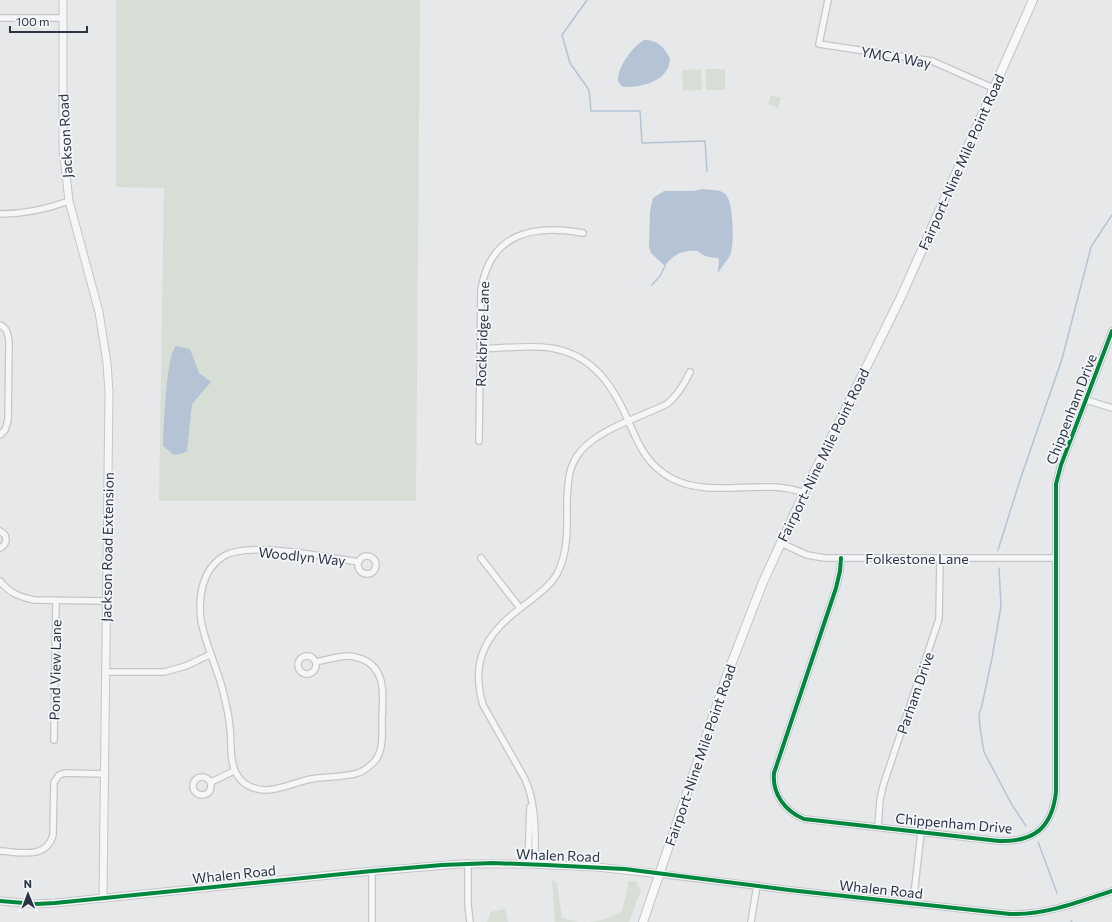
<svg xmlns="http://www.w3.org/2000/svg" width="1112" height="922" font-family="Commissioner,sans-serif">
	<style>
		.green { fill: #d6ded6 }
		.water { fill: #b4c4d5 }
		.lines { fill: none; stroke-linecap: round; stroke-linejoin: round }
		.stream { stroke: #b4c4d5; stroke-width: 1.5 }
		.minor-casing { stroke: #c4c6c8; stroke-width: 8 }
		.tertiary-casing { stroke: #c4c6c8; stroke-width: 9 }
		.primary-casing { stroke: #c2c5c8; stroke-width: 10 }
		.minor { stroke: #f5f6f7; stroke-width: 5.5 }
		.tertiary { stroke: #f5f6f7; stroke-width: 7 }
		.primary { stroke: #f8f8f8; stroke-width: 8 }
		.cycleway-casing { stroke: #f4f6f9; stroke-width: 6 }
		.cycleway { stroke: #00873e; stroke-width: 4 }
		.labels { text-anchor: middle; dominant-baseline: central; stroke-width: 3.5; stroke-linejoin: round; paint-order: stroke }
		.street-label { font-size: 14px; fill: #2b3445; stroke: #f4f6f9 }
	</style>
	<rect width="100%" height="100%" fill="#e6e8ea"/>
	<!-- green -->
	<g class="green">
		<path d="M116,0H420L416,501H159L164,188L116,187Z"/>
		<path d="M701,69L702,90L683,91L682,70Z"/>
		<rect x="706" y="69" width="19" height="21"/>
		<path d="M771,95L781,98L778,108L768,104Z"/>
		<path d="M552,879L557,884L562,918L579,922H555Z"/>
		<path d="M629,881H636L641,890L629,922H590L606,919L622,911Z"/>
		<path d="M505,909L508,922H487L491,912Z"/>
	</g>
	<!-- water -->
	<g class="water">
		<path d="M644,40C657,40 665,47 670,59C669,81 641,88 623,87C621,85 618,83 618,79C618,67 633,46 644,40Z"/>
		<path d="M702,189C709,190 718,189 724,193C734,198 734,243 731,253C728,261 721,266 718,274L719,258C712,258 704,257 698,251C683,250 673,254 665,266L651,253L649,247L650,211L653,198L664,191H694Z"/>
		<path d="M176,346L190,349L199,373L211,382L192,404L187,452L174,455L163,446C164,429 166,355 176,346Z"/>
	</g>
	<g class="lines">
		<!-- stream -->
		<g class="stream">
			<path d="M587,0L562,35L570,63L589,90L591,111H640L642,143L705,141L707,171"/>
			<path d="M652,285L660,276L665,266"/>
			<path d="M998,550L1021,477L1062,359L1091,247L1112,215"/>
			<path d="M999,568L1001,606L992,658L982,705L979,715L980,728L984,752L1012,805L1026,826"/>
			<path d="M1038,842L1057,893"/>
			<path d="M1071,921L1072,922"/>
		</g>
		<!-- minor casing -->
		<g class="minor-casing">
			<g id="minor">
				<path d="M828,0L819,44L932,61L993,88"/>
				<path d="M0,18H63"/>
				<path d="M0,214C24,214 47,209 69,201"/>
				<path d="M0,325C7,328 8,334 9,342L8,420L5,430L0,435"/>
				<path d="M481,349C504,348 528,345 551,348C595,355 615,389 631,427C640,448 649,466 671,478C712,500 762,477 804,493"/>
				<path d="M1086,400L1112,408"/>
				<path d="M479,441L481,290C490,233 533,224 583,233"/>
				<path d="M0,531L5,535C7,540 6,545 0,548"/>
				<path d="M781,543L807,555L825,558H1055"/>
				<circle cx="367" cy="565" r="9"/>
				<path d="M481,558L520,608"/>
				<path d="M841,558L840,571L836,588L774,773C772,794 785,811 804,819L999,841C1034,842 1052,828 1056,792V484L1061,465L1112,331"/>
				<path d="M0,581C9,593 20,597 34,600L107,601"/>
				<circle cx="307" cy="665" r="9"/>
				<path d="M316,662C326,660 338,656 349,656C353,656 358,658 362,659C387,669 383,697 382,719C382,733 384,749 375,761C370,766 365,771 358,773C343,778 326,776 311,779C296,782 280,790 265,790C257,790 246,786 241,780C228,766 232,745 230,728C229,715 226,703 223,691C217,667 205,644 201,620C198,597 202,569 224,556C250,541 327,557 358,562"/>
				<path d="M105,672H164L186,666L211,654"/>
				<path d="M54,740L56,601"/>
				<circle cx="202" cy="786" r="9"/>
				<path d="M211,782L234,771"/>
				<path d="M878,826L880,800L883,786L939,619L940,558"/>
				<path d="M0,851C20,852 46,860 53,835L54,782L59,775L65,773L104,774"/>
				<path d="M468,863V905L470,922"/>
				<path d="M528,864L530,807"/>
				<path d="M535,864C535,836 537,806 525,779L483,705C470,661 486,633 522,607C534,597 549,588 557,574C569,551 567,525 567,500C568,484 568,470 577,456C594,430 639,418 667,404C678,395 684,385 690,372"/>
				<path d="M372,871V922"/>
				<path d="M660,874L789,890L1010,914C1045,915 1079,902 1112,891"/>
				<path d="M913,904L921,832"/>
				<path d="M751,922L757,885"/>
			</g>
		</g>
		<!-- tertiary casing -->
		<g class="tertiary-casing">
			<g id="tertiary">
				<path d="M63,0V148L69,201L99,312L107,363L109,392L103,898"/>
				<path d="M0,901L37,904L55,903L351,873L459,864H528L597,867L660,874"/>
			</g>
		</g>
		<!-- primary casing -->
		<g class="primary-casing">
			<path id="primary" d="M643,922L727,675L763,582L804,493L901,297L1033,0"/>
		</g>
		<!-- minor -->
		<use href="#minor" class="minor"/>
		<!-- tertiary -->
		<use href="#tertiary" class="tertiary"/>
		<!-- primary -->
		<use href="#primary" class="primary"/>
		<!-- cycleway casing -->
		<g class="cycleway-casing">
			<g id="cycleway">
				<path d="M841,558L840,571L836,588L774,773C772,794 785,811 804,819L999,841C1034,842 1052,828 1056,792V484L1061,465L1112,331"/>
				<path d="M0,901L37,904L55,903L372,871L442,865L493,863L546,865L625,869L789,890L1010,914C1045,915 1079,902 1112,891"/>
			</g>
		</g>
		<!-- cycleway -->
		<use href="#cycleway" class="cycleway"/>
	</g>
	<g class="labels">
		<!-- street labels -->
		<g class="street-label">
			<text transform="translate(896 57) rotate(10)">YMCA Way</text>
			<text transform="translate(65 136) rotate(-93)">Jackson Road</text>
			<text transform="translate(961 162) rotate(-66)">Fairport-Nine Mile Point Road</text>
			<text transform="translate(482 334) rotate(-88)">Rockbridge Lane</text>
			<text transform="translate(1071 409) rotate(-69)">Chippenham Drive</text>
			<text transform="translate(823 455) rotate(-64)">Fairport-Nine Mile Point Road</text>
			<text transform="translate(107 547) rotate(-89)">Jackson Road Extension</text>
			<text transform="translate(302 556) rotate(6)">Woodlyn Way</text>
			<text x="917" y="558">Folkestone Lane</text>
			<text transform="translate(55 670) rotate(-89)">Pond View Lane</text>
			<text transform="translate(915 693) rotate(-71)">Parham Drive</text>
			<text transform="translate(700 755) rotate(-71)">Fairport-Nine Mile Point Road</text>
			<text transform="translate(954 823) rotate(5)">Chippenham Drive</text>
			<text transform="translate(558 855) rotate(2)">Whalen Road</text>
			<text transform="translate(234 874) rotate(-6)">Whalen Road</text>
			<text transform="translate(881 889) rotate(6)">Whalen Road</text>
		</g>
	</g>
	<!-- north arrow -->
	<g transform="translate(28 894) rotate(359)" stroke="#f4f6f9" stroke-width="3" paint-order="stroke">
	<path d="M0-3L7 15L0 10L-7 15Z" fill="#2b3445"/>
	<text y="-6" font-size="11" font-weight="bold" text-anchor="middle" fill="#2b3445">N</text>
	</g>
	<!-- scale -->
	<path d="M10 26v6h77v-6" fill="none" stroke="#2b3445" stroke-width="2"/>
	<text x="16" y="26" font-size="12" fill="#2b3445" stroke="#f4f6f9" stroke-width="3" paint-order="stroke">100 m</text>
</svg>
